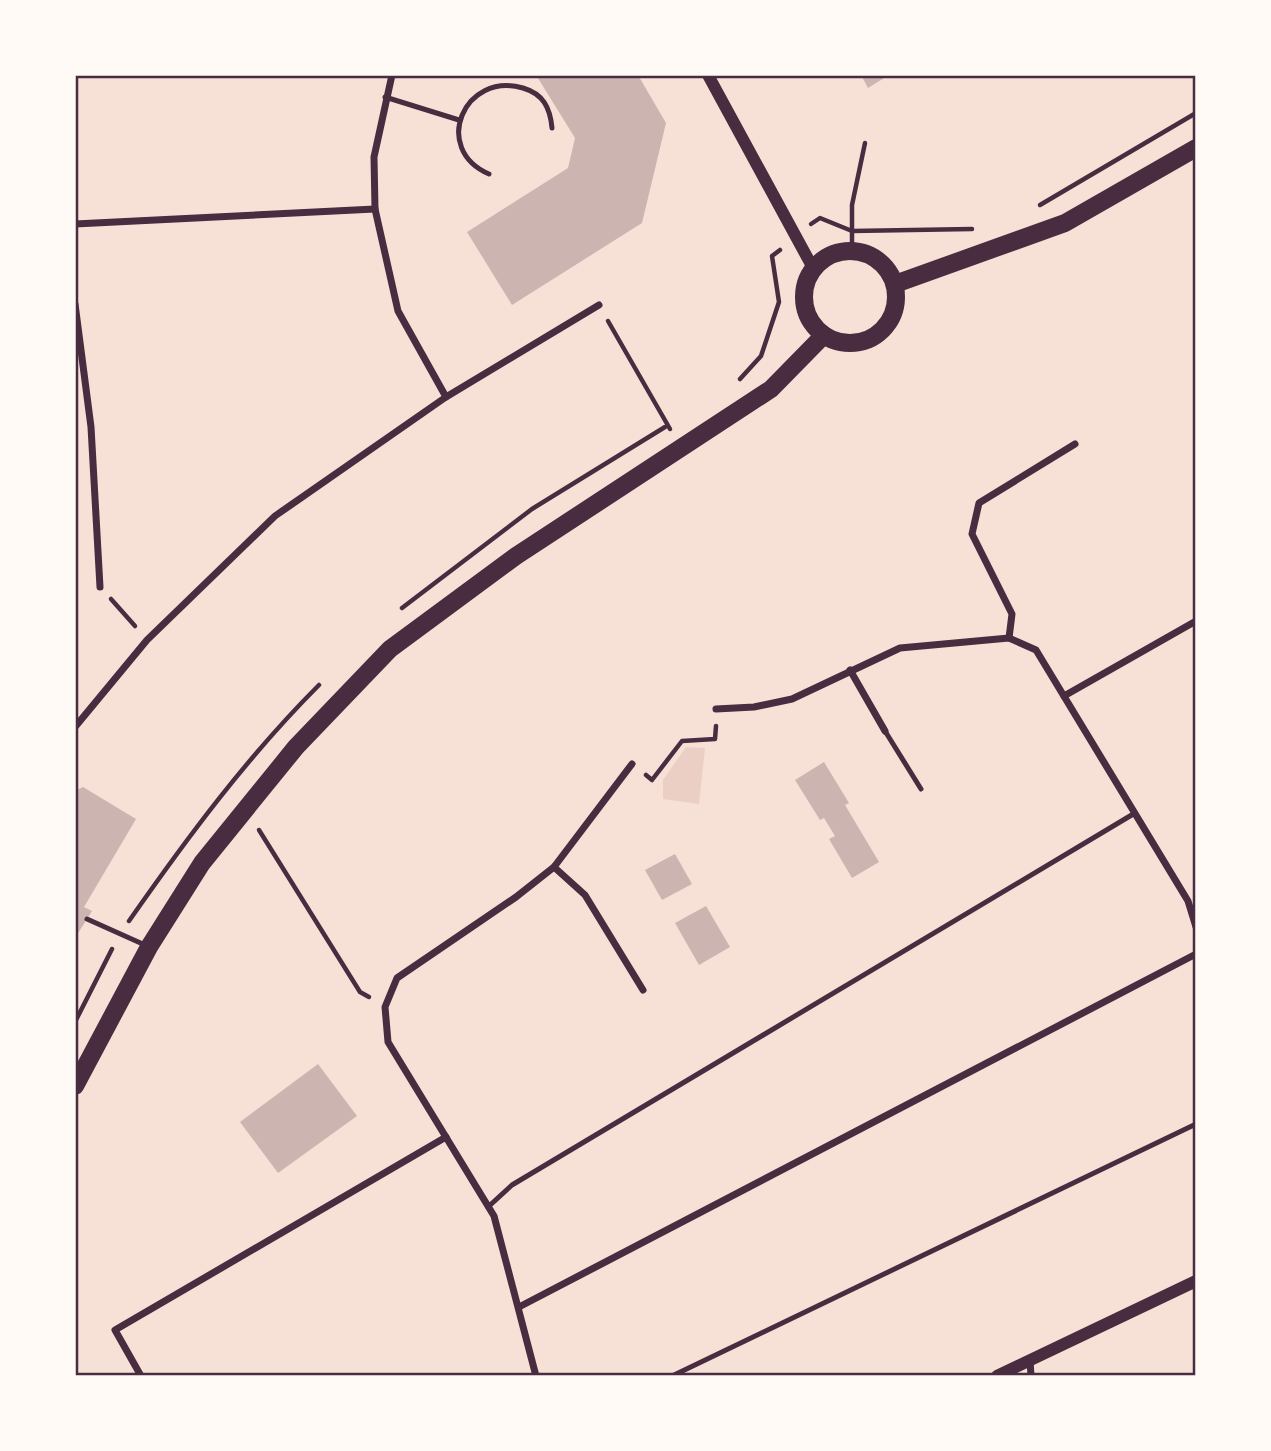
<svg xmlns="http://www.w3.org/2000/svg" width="1271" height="1451" font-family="'Alegreya Sans',sans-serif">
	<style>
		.green { fill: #ebcfc5 }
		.building { fill: #ccb4b1 }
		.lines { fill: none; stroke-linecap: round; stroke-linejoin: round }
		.path { stroke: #4a2c40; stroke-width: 4.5 }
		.service { stroke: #4a2c40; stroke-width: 5 }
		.minor { stroke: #4a2c40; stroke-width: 7 }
		.tertiary { stroke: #4a2c40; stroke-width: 12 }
		.primary { stroke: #4a2c40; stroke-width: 18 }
		.neatline { fill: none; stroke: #4a2c40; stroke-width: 2.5 }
	</style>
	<rect width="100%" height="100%" fill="#f7e1d7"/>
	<!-- green -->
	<path class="green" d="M686,747L705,748L699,804L663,799V780Z"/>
	<!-- building -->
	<g class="building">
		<path d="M536,75H638L666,123L642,223L512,305L467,232L568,168L575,138Z"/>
		<path d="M861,75H889L868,88Z"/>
		<path d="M824,762L849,803L845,805L879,862L852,878L829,839L835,836L824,818L820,820L795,780Z"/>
		<path d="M83,787L136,819L84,907L92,911L75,938V791Z"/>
		<path d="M675,854L692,884L662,900L645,870Z"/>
		<path d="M706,906L730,947L699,965L675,923Z"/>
		<path d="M318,1064L357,1116L278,1173L240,1122Z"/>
	</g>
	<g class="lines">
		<!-- path -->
		<g class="path">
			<path d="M1040,205L1196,113"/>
			<path d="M811,224L820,218L852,231L972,229"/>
			<path d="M852,251V205L865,143"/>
			<path d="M608,321L670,429"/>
			<path d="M740,379L761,356L779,302L772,256L780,250"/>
			<path d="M111,599L135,626"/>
			<path d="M402,608L532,509L665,427"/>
			<path d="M646,775L652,780L682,741L715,739L716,726"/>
			<path d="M259,830L360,992L369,997"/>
			<path d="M129,921C187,838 247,757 319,685"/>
			<path d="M75,1022L112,949"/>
		</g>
		<!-- service -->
		<g class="service">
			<path d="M385,97L459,120"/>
			<path d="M489,174C431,149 464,71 523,88C543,94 550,107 552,128"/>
			<path d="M885,731L921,789"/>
			<path d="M87,919L145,945"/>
			<path d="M488,1207L512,1185L1135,813"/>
			<path d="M672,1376L1196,1124"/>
		</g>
		<!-- minor -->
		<g class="minor">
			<path d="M75,224L375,209"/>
			<path d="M75,304L91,427L100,587"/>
			<path d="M446,397L599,305"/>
			<path d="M1009,638L1012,614L972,534L979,503L1075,444"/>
			<path d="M850,670L885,731"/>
			<path d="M1064,696L1196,621"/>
			<path d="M716,709L754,707L792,699L900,648L1009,638L1036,650L1188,901L1196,927"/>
			<path d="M75,727L147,640L275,516L446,397L398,311L375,209L374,157L392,75"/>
			<path d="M554,867L585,895L643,990"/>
			<path d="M519,1307L1196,954"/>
			<path d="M1030,1360L1031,1376"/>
			<path d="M141,1376L115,1330L446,1137"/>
			<path d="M536,1376L494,1216L388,1042L385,1007L397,978L516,897L554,867L632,764"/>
		</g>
		<!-- tertiary -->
		<g class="tertiary">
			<path d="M708,75L813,268"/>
			<path d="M997,1376L1196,1281"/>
		</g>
		<!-- primary -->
		<g class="primary">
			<circle cx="850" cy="297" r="46"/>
			<path d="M895,284L1065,223L1196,148"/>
			<path d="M75,1086L149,947L202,863L296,747L390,649L516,556L771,389L824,335"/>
		</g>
	</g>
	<!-- border -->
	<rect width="1271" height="1451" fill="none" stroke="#fffaf5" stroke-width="154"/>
	<rect x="77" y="77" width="1117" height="1297" class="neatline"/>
</svg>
